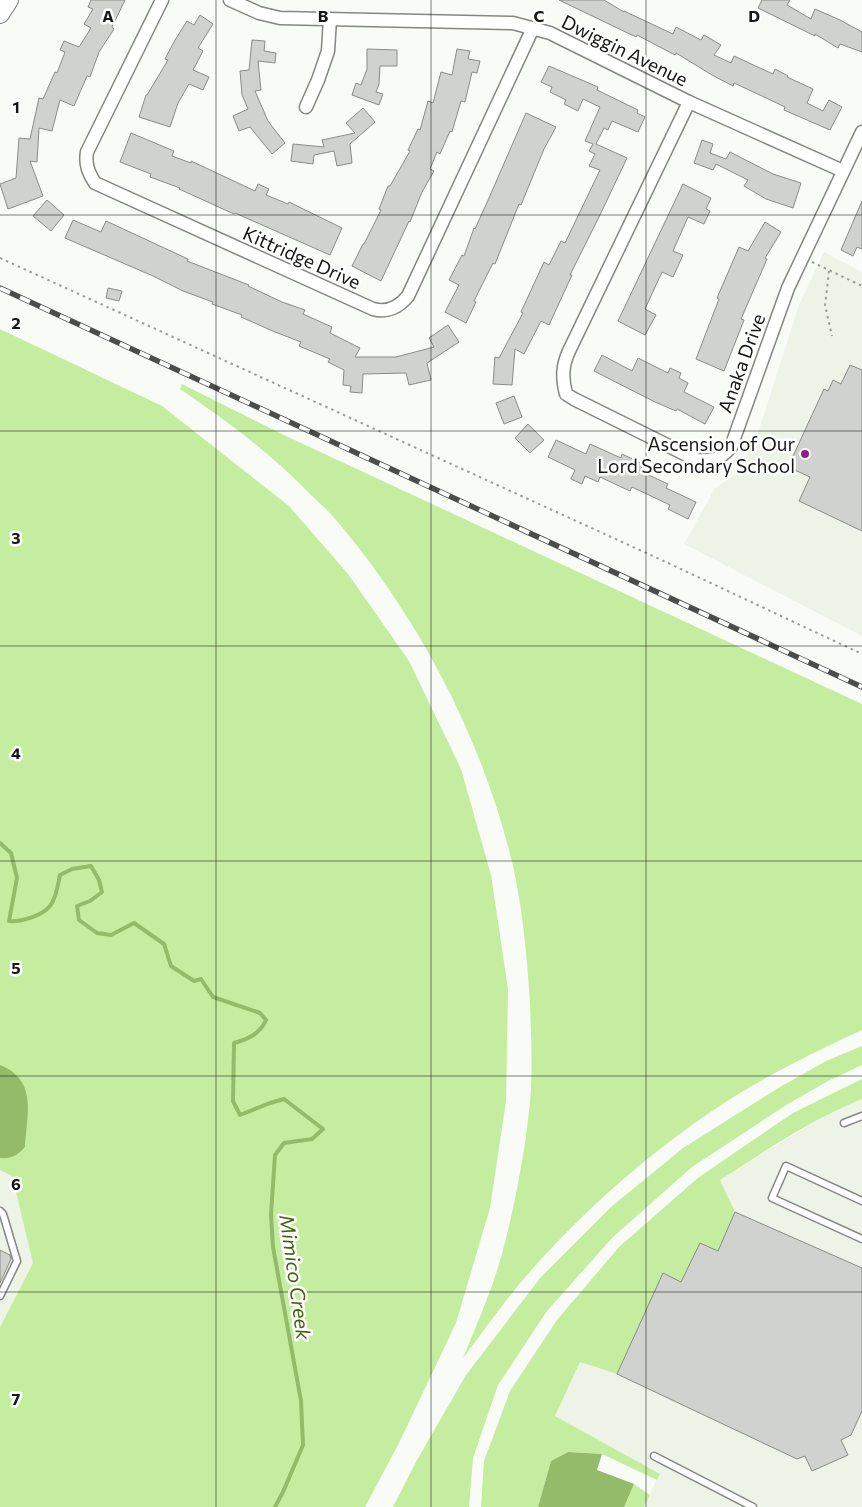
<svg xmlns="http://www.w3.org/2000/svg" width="862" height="1507" font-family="Commissioner,sans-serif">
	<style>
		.built { fill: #edf4e7 }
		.green { fill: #c5ed9f }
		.water { fill: #93bb6a }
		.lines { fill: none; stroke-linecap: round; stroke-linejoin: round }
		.stream { stroke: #93bb6a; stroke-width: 4 }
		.building { fill: #cfd2cd; stroke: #898c87 }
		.service-casing { stroke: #858783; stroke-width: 9 }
		.minor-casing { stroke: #858783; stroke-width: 15 }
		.secondary-casing { stroke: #858783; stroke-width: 20 }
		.path { stroke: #9a9c98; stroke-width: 2; stroke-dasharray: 2.5 4; stroke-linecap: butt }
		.service { stroke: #fff; stroke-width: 6 }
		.minor { stroke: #fff; stroke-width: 12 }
		.secondary { stroke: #fff; stroke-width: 18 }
		.rail-casing { stroke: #4b4d4a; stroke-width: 5.5 }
		.rail { stroke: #fff; stroke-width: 4; stroke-dasharray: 11; stroke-linecap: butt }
		.grid { fill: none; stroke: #161715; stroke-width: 1; stroke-opacity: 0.55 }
		.poi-dot { fill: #8c1f82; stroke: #fff; stroke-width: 2 }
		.labels { text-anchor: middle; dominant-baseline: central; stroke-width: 5; stroke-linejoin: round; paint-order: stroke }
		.street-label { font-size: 19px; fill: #161715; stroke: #fff }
		.poi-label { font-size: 19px; fill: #161715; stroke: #fff; text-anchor: end }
		.water-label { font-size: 20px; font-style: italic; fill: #41640c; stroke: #fff }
		.grid-label { font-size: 16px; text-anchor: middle; font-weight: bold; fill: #161715; stroke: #fff; stroke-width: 5; stroke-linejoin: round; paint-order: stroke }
	</style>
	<rect width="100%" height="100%" fill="#f8fbf6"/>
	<!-- built -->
	<g class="built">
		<path d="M824,252L862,272V636L684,544L715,488L738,473L757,436L799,305Z"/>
		<path d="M862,1099V1507H644L659,1474L555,1416L580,1362L616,1374L663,1273L735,1212L719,1180L773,1147L840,1107Z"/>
		<path d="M0,1170L12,1176L33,1263L0,1327Z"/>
	</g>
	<!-- green -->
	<g class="green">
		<path d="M0,329L162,406L289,506L348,574L409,661L461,769L491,875L508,989L506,1101L490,1208L456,1323L399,1443L365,1507H0V1327L33,1263L12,1176L0,1170Z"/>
		<path d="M182,384L286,436L862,704V1030C812,1053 761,1078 715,1109C641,1159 573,1220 516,1288C497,1311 481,1335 463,1358C477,1324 492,1290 502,1254C515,1205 525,1153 530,1102C533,1070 531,1036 530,1003C527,957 523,911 513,866C483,740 420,619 336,520C328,510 318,502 309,493C269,452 227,421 180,389Z"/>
		<path d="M862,1046V1065L828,1081L788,1104L692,1167L612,1238L547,1311L498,1385L473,1458L469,1507H393L417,1460L466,1375L541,1277L611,1207L683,1148L780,1087L826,1061Z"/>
		<path d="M862,1079V1099C812,1119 765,1151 720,1180L735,1212L718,1251L700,1243L681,1282L663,1274L617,1374L580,1362L555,1416L660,1474L657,1480L602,1454L568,1452L551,1461L538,1507H481L484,1461L510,1391L557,1320L619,1247L699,1177L793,1113Z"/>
		<path d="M634,1484L650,1495L644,1507H624Z"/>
	</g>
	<!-- water -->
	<g class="water">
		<path d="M0,1065C38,1080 27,1115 25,1147C18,1155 11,1159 0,1158Z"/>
		<path d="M568,1452L602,1454L597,1470L634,1484L624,1507H538L551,1461Z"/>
	</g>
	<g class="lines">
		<!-- stream -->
		<path class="stream" d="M0,843L11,853L17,878L9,921C21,922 42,916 50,906C56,899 58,885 60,875L72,869L91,866L99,880L102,892L90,901L77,906L79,920L97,933L111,935L134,923L164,944L171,966L194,981L201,979L213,997L260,1013L266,1020C260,1034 248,1039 234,1043L233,1101L240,1115L270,1103L284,1099L323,1129L312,1139L284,1143L275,1155L271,1214L273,1247L301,1401L303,1445L283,1492L275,1507"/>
	</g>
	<!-- building -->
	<g class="building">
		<path d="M91,0H125L112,27L114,29L99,52L90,77L87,76L74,106L60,100L52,131L39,128L37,162L30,161L43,196L8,209L0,184L16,178L19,138L30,139L39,98L43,99L55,72L57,73L65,52L60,50L64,41L79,47L91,28L84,24L93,9L88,7Z"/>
		<path d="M559,0H604L624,12V11L673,34L676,27L701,40L704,35L721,45L714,55L731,63L734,56L773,74L775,69L788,76L787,77L813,89L807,103L823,111L829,100L842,107L830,130L784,110L785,107L762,96L734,83L733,86L712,75L676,53L675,55L637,35L636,37Z"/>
		<path d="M762,0H790L787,5L811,19L815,9L840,20L862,32V52L840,44L838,48L815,34V36L758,8Z"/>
		<path d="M200,15L213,24L198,48L203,51L193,70L209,77L203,90L189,84L178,103L170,127L139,117L146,95H147L168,60L165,59L175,40L187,21L194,25Z"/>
		<path d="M252,40L265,41L264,51L276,53L275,63L258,61L261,90L255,91L268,121L285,143L272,154L250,127L239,131L233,116L248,109L242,95L240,71L249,70Z"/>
		<path d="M367,49L397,50V66H380L379,84L376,92L383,94L379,105L352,95L356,83L361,85L367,69Z"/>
		<path d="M457,49L470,51L468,59L480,61L477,73L472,72L465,102L461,101L452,132L450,131L440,154L437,152L430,169L434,171L422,192L410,222L409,221L381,281L352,266L363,244H364L381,210L379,209L388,186H390L410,151L408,150L418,129L420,130L428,101L433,103L441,72L452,75Z"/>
		<path d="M549,66L598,87L597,90L638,110L637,113L645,117L638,132L612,121L608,130L604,128L596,144L627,158L599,217L570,275H572L549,325L541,321L524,354L515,349L512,385L493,384L495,357L499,358L523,313L521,312L544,262L549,265L561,241L565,243L600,170L589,166L595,154L589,151L593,144L585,141L600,107L583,99L578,111L564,104L566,100L550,92L552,87L541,82Z"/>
		<path d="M363,108L375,122L350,144L352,163L337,166L334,151L314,155L313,164L291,161L293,144L324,147L322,140L355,133L346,123Z"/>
		<path d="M526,113L556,127L544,149L521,205L519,204L495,264L493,263L474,301L476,302L466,323L445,312L459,285L449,280L462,255L464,256L474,228L475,229L489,198Z"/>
		<path d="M131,133L174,151L172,156L191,163V161L255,191L258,184L269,189L266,195L288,204L289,202L342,228L330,255L235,213L234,214L179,189L180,188L150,177L151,174L120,162Z"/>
		<path d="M702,140L713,144L710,153L726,159L730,152L773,174L801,183L793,208L766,199L744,186L748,180L716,164L713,170L694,163Z"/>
		<path d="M683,184L711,198L706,209L710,211L704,224L688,217L673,251L683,255L673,277L662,272L645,309L656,315L645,335L618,321Z"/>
		<path d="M47,200L64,215L51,231L33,216Z"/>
		<path d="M862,201V249L857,247L853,256L841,250Z"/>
		<path d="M73,220L101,232L106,221L188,259L187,261L249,285L248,286L282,302L305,310L303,314L332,327L330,333L360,348L355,357H396L434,347L429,338L448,325L459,342L427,363L431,380L409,385L406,373L363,374L362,393L350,392L351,386L343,385L344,370L328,362L330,359L299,346L301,342L275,332L241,317L242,315L212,304L213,302L183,291L153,276L65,238Z"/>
		<path d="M765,222L781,232L765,258L767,259L741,319L744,320L724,371L696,359L719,299L717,298L739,247L748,251Z"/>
		<path d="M108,288L122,291L119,301L106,298Z"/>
		<path d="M602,355L632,371L638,358L668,373L670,368L681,373L679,378L688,383L684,392L714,407L705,424L677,409L676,411L655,402L594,371Z"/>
		<path d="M850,365L862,370V531L799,501L810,477L788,467L824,389L828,391L833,380L841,384Z"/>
		<path d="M514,396L522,417L504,424L496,403Z"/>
		<path d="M528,424L544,440L530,453L515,438Z"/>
		<path d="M556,440L586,454L590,444L621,458L622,454L643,464L640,471L668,484L666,488L696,502L688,519L668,509L670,505L632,487L630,491L600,477L598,482L585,476L582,484L571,479L575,470L548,457Z"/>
		<path d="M735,1212L862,1268V1411L851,1435L841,1440L848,1455L812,1471L805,1456L797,1459L617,1374L663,1273L681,1282L700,1243L718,1251Z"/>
		<path d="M0,1250L10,1255L11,1259L0,1283Z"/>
	</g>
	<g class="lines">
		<!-- service casing -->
		<g class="service-casing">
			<g id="service">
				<path d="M844,1123L862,1116"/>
				<path d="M862,1201L786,1166L772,1198L862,1239"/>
				<path d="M0,1211L3,1214L17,1261L0,1296"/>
				<path d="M654,1456L753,1507"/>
			</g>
		</g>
		<!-- minor casing -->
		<g class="minor-casing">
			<g id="minor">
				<path d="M162,0L87,152C85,164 88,172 95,183L373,309C387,313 399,307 408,296L533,28"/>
				<path d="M230,0L259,13L280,18L513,23L550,33L689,102L843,171"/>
				<path d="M689,102L569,351C562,366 562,378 566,394L574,399L697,460C715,461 719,460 731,447L788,288L862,132"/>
				<path d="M306,107L318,80L328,51L330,19"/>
			</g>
		</g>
		<!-- secondary casing -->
		<g class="secondary-casing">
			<path id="secondary" d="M0,14L9,0"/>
		</g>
		<!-- path -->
		<g class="path">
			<path d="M0,258L666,562L862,654"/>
			<path d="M812,262L862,286"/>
			<path d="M829,271L825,305L832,336"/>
		</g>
		<!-- service -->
		<use href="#service" class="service"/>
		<!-- minor -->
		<use href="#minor" class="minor"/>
		<!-- secondary -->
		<use href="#secondary" class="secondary"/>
		<!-- rail casing -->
		<g class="rail-casing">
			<path id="rail" d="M0,288L862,687"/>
		</g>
		<!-- rail -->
		<use href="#rail" class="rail"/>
	</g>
	<!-- grid -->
	<path class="grid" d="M216,0V1507M431,0V1507M646,0V1507M0,215H862M0,431H862M0,646H862M0,861H862M0,1076H862M0,1292H862"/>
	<!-- markers -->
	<circle class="poi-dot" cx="805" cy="454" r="5"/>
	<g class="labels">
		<!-- street labels -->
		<g class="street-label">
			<text transform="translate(625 50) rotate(26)">Dwiggin Avenue</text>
			<text transform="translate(302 257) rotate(24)">Kittridge Drive</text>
			<text transform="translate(741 363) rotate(-70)">Anaka Drive</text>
		</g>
		<!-- poi labels -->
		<g class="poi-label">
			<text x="795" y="443">Ascension of Our<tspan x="795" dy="22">Lord Secondary School</tspan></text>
		</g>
		<!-- water labels -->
		<g class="water-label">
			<text transform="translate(296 1277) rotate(82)">Mimico Creek</text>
		</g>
	</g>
	<g class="grid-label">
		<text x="108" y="22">A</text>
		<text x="323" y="22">B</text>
		<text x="539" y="22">C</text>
		<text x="754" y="22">D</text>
		<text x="16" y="113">1</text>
		<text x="16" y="329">2</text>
		<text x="16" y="544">3</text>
		<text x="16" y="759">4</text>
		<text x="16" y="974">5</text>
		<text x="16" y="1190">6</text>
		<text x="16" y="1405">7</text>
	</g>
</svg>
